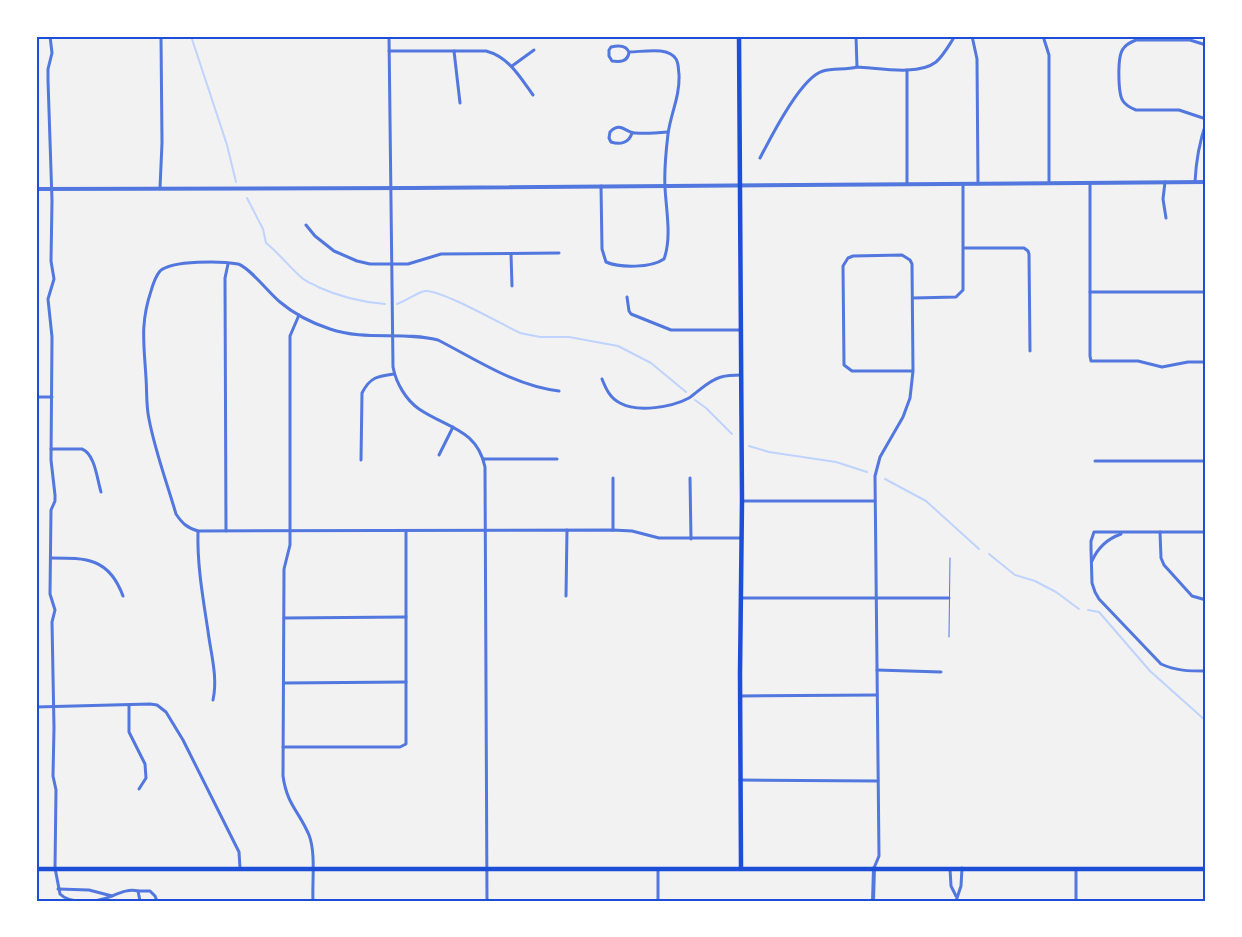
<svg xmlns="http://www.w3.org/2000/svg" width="1242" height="937" font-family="Literata,serif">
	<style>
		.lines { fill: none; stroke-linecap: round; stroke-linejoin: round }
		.stream { stroke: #bfd3fe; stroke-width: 2 }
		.service { stroke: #5277de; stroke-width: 1 }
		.minor { stroke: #5277de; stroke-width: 3 }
		.tertiary { stroke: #5277de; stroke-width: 4 }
		.secondary { stroke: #1d4ed8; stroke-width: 4.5 }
		.primary { stroke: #1d4ed8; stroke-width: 4.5 }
		.neatline { fill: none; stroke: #1d4ed8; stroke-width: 2 }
	</style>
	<rect width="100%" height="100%" fill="#f2f2f2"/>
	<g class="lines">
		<!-- stream -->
		<g class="stream">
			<path d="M191,36L227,145L236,182"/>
			<path d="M247,198L263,229L266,243C279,253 289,267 301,277C306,282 313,284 318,287C340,297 360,302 385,304"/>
			<path d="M397,304C406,301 416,293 425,291C440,289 503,325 520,333L540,337H569L618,346L651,363L686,392"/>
			<path d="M695,400L706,408L732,434"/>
			<path d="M749,446L769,452L836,462L867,472"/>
			<path d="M885,479L926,501L979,549"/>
			<path d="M989,554L1015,575L1035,581L1056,592L1079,609"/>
			<path d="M1088,610L1099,612L1150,671L1206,721"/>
		</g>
		<!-- service -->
		<path class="service" d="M949,637L950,558"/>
		<!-- minor -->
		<g class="minor">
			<path d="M50,36L52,53L48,69V80L52,201L51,261L54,279L48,299L52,337L51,460L55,495V501L51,510L50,594L55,610L52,622L54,728L53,776L56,790L55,868L60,894C69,903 91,903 103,899C115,896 125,888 138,891"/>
			<path d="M389,36L393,367C396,383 406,400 419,409C447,428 477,429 485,467L487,901"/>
			<path d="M856,36L857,67"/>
			<path d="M972,36L977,59L978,184"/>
			<path d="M1043,36L1049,55V183"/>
			<path d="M1206,45L1190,40H1136C1131,42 1126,44 1123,49C1117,57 1118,94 1123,101C1126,106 1131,108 1136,110H1179L1206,119"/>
			<path d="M389,51H486C509,57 520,77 533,95"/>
			<path d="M454,51L460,103"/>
			<path d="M512,66L534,50"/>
			<path d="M907,70V184"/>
			<path d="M632,133C629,143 620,145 611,142L609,138L610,132C621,121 626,133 635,133C646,134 657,133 668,132"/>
			<path d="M760,158C771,137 801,77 823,71C833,68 846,70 857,67C879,68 918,76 936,62C944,55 949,45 955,36"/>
			<path d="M1165,182L1163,199L1166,218"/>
			<path d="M1195,182C1196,161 1199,143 1206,123"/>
			<path d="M1090,183V356L1091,361H1138L1162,367L1188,362H1206"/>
			<path d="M601,186L602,249L606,262C620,268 651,268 664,259C672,237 666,210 665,187C664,170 666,151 668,134C671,112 680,97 679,74C678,69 679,64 676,59C668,46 643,52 629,52C626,45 619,45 611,47L609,50V56L612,61C620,62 628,62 629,52"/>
			<path d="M160,188L162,143L161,36"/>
			<path d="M306,225L315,236L334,251L357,261L370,264H408L441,254L559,253"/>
			<path d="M964,248H1024L1028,251L1029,254L1030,351"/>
			<path d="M511,254L512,286"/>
			<path d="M1090,292H1206"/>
			<path d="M627,297L629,311L631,314L671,330H741"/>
			<path d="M913,298L956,297L963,290V184"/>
			<path d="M299,315L290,336V545L284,569L283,776C287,805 299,811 309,835C316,853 312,882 313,901"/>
			<path d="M602,379C606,389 610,398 620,403C638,413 672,407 689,398C699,391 709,380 721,377C728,375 735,375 741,375"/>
			<path d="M559,391C515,386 477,360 438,340C403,331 365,341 330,329C312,323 294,314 280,302C269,293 249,267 238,264C222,261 172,260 160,271C155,277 153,284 151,291C140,324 144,344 146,378C147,391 146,406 149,419C155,451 167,483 176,514C182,523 187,528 198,531L613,530L632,531L659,538H742"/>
			<path d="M36,397H52"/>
			<path d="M51,449H82C95,454 97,479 101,492"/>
			<path d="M439,455L453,427"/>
			<path d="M483,459H557"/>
			<path d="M361,460L362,393C370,377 378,376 394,374"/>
			<path d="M1095,461H1206"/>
			<path d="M613,478V530"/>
			<path d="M690,478L691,539"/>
			<path d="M742,501H875"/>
			<path d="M198,531C197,565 203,598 208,631C211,655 218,677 213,700"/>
			<path d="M226,531L225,278L228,264"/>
			<path d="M1160,532L1161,558L1164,565L1192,596L1206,600"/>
			<path d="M1206,532H1094L1091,541V549L1092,583L1095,592L1099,599L1161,664C1176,671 1189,671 1206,671"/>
			<path d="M51,558C87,558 109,558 123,596"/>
			<path d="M1092,561C1098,547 1107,539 1121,534"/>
			<path d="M566,596L567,530"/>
			<path d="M741,598H949"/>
			<path d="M284,618L406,617"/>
			<path d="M877,670L941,672"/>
			<path d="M284,683L406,682"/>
			<path d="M740,696L877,695"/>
			<path d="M129,705V732L145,764L146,778L139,789"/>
			<path d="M36,707L150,704L157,705L166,712L183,740L239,852L240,868"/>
			<path d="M283,747H400L406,744V532"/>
			<path d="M740,780L878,781"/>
			<path d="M874,868L879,856L875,476L880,457L903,417L910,398L913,371L912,264L910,260L902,255L853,256L848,258L843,266L844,365L852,371H913"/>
			<path d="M658,869V901"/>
			<path d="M950,869L951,886L956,896"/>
			<path d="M58,889L89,890L112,896"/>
			<path d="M140,901L138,891H150L155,896L157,901"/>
			<path d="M956,901L961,886L962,868"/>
			<path d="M1076,901V869"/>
		</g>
		<!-- tertiary -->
		<g class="tertiary">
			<path d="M36,189L412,188L1206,182"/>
			<path d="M873,901L874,868"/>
		</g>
		<!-- secondary -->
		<path class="secondary" d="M739,36L742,501L740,674L741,868"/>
		<!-- primary -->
		<path class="primary" d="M36,869H1206"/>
	</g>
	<!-- border -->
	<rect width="1242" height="937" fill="none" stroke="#ffffff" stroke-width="75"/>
	<rect x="38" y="38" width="1166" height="862" class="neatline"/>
</svg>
